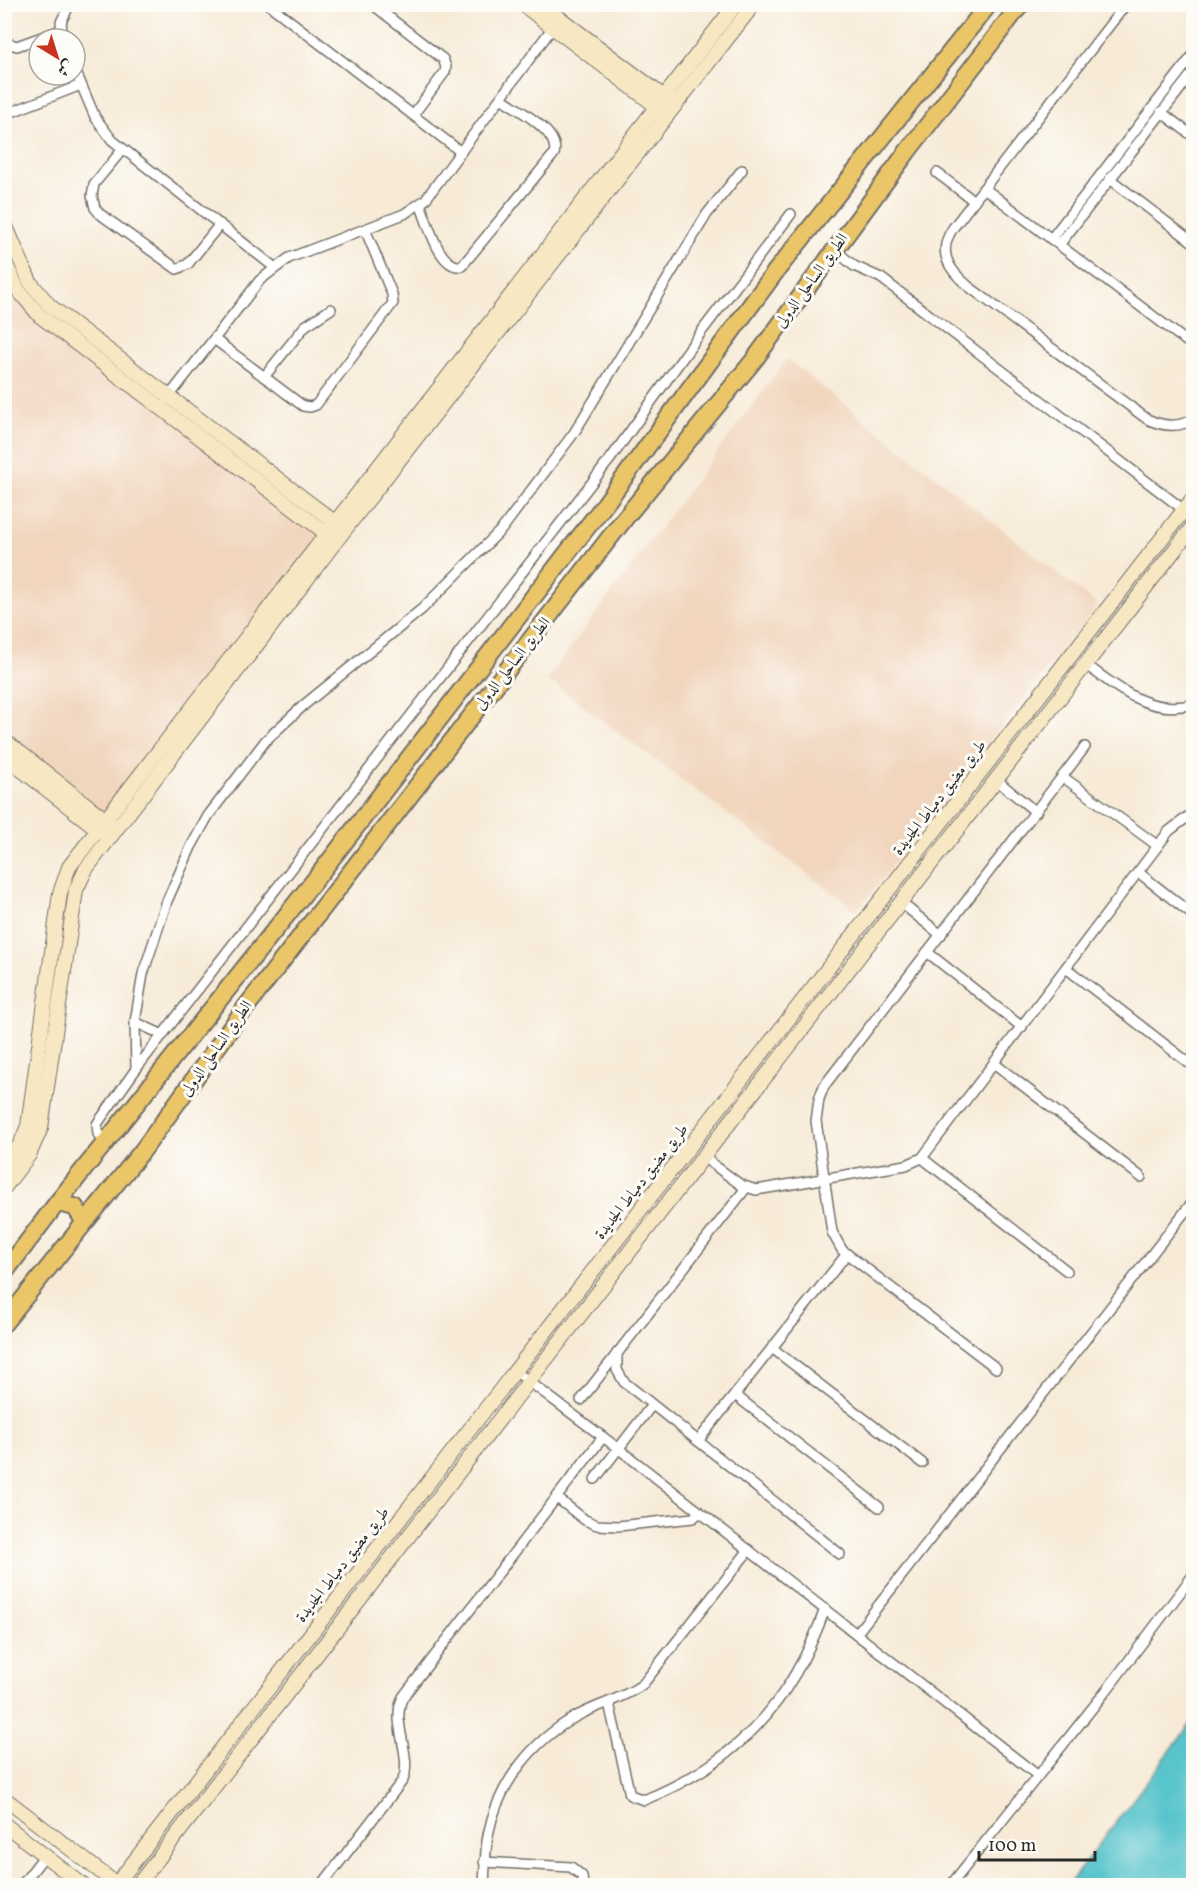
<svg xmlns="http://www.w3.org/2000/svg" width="1198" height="1890" font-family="Vollkorn,Amiri,serif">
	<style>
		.built { fill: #f1d5bd }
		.water { fill: #58c5cd; stroke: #42787c; stroke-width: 1.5 }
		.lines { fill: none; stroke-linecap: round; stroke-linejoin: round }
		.street-casing { stroke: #726e68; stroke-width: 12 }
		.secondary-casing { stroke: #726e68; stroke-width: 16 }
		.highway-casing { stroke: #726e68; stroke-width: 20 }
		.street { stroke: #fff; stroke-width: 9 }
		.secondary { stroke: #f7e8c3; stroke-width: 14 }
		.highway { stroke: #ebc669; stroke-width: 16 }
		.labels { text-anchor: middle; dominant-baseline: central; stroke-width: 6; stroke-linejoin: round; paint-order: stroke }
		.street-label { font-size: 16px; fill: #2b2b2b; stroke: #fdfcf7 }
	</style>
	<rect width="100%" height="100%" fill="#fdfcf7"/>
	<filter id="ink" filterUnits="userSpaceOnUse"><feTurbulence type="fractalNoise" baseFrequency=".0167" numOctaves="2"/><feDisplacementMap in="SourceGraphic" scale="12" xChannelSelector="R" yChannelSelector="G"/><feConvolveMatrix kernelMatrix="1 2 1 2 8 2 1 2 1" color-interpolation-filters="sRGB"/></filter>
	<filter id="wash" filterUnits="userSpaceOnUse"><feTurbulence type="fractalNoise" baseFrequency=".008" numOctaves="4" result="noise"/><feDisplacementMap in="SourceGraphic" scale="24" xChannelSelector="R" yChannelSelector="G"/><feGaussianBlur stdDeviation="1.35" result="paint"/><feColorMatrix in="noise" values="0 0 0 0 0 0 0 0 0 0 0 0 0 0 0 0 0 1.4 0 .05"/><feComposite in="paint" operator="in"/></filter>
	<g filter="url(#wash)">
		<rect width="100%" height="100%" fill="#f7ebd8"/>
		<!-- built -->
		<g class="built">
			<path d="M4,240L20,278L43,309L335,532L106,828L5,748Z"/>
			<path d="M787,359L1098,605L857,911L547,679Z"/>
		</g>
		<!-- water -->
		<path class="water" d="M1193,1721V1885H1068Z"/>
	</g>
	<g filter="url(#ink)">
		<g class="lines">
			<!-- street casing -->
			<g class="street-casing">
				<g id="street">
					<path d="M268,4L461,152"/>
					<path d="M372,4L443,59L446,67L445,72L413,115"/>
					<path d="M1126,4L953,228C937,252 948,269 968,286L1147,419C1162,426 1179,429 1194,418"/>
					<path d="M63,39L61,22L70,4"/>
					<path d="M4,42L17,46L61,30"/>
					<path d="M75,70L95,117L112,140L274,267"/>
					<path d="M1161,112L1194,137"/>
					<path d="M4,115L81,85"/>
					<path d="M123,149L94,184L92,196L95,208L100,214L177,269L188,264L220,224"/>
					<path d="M937,173L974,201"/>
					<path d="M1110,179L1194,243"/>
					<path d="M984,188L1194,347"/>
					<path d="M420,204C428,222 439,270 462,266L554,154C561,132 518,110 501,98"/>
					<path d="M1051,239L1194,54"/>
					<path d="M1059,245L1194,71"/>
					<path d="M835,250L854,266L881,278L1184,510"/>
					<path d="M214,339L303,406L310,407L316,405L393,303L392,294L365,229"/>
					<path d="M264,377L305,326L331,309"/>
					<path d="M167,399L260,280L289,258L404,214L425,200L553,27"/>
					<path d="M1085,664C1118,688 1149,716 1194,704"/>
					<path d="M1063,777L1158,846"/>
					<path d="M995,779L1036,812"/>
					<path d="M1138,872L1194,916"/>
					<path d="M900,902L941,935"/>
					<path d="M927,952L1022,1027"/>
					<path d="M1066,968L1194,1067"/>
					<path d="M135,1022L163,1035"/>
					<path d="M995,1064L1141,1177"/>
					<path d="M136,1069L135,1022L143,974L167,901L191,847L208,816L266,740L304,705L422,609L502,529L574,433L707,214L742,170"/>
					<path d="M106,1141L98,1134L97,1124L136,1069L611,458L702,331L791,214"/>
					<path d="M703,1157L741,1185L756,1190L906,1165L922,1158L1169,831L1194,812"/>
					<path d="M922,1158L1067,1271"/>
					<path d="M772,1348L922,1463"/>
					<path d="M617,1353V1370L624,1382L840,1554"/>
					<path d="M996,1368L842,1250L832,1232L816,1121L819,1099L824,1086L1085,747"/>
					<path d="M515,1371L619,1449L1037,1775"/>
					<path d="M735,1395L879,1507"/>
					<path d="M581,1400L746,1188"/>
					<path d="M698,1441L846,1255"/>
					<path d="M595,1479L652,1405"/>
					<path d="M557,1498L585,1520L597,1525L618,1526L693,1518L700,1512"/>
					<path d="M857,1633L1194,1200"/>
					<path d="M609,1703L630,1795L644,1800C737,1762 791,1704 825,1609"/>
					<path d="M484,1862L571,1867L582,1876L583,1886"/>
					<path d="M21,1886L45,1855"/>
					<path d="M321,1886L403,1780C413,1755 390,1722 403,1697L603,1437"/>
					<path d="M484,1886C485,1868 485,1852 488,1835C498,1784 532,1741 577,1716C599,1704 623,1699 643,1684L749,1550"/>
					<path d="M950,1886L1106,1691L1194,1574"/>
				</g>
			</g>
			<!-- secondary casing -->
			<g class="secondary-casing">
				<g id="secondary">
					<path d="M522,4L664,112"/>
					<path d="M541,4L672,103"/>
					<path d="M4,222L30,282L50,306L341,527"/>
					<path d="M4,260L18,290L40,316L331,537"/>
					<path d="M4,740L111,824"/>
					<path d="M4,756L104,834"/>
					<path d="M4,1167L21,1143L28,1126L60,893L69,867L736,4"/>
					<path d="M4,1188L29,1155L41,1128L76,890L86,869L336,541L754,4"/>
					<path d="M4,1798L119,1886"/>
					<path d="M4,1824L84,1886"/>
					<path d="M115,1886L1194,497"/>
					<path d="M137,1886L1194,525"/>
				</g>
			</g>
			<!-- highway casing -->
			<g class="highway-casing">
				<g id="highway">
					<path d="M57,1203L75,1207L84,1221"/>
					<path d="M4,1273L57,1203L325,867L605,504L776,271L989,4"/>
					<path d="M4,1323L143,1150L246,1007L625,518L754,360L907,152L1021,4"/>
				</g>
			</g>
			<!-- street -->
			<use href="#street" class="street"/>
			<!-- secondary -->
			<use href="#secondary" class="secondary"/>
			<!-- highway -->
			<use href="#highway" class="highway"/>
		</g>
	</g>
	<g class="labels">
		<!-- street labels -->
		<g class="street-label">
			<text transform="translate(812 281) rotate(-54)">الطريق الساحلى الدولى</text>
			<text transform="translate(513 664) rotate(-52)">الطريق الساحلى الدولى</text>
			<text transform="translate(940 798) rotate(-52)">طريق مضيق دمياط الجديدة</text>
			<text transform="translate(217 1049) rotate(-55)">الطريق الساحلى الدولى</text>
			<text transform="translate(642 1182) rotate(-52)">طريق مضيق دمياط الجديدة</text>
			<text transform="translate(343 1565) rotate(-52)">طريق مضيق دمياط الجديدة</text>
		</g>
	</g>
	<!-- margin -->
	<rect width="1198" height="1890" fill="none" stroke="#fdfcf7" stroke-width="24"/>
	<!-- north arrow -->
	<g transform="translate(57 57) rotate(142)"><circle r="28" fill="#fdfcf7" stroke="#a9a8a5" stroke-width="1.5"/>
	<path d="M0-4.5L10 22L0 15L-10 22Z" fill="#c8321e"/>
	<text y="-9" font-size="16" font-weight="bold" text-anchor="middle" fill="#2b2b2b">ش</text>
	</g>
	<!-- scale -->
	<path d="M979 1851v9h116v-9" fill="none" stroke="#2b2b2b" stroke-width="3"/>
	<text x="988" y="1851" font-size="18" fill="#2b2b2b" stroke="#fdfcf7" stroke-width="4.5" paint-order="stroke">100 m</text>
</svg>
